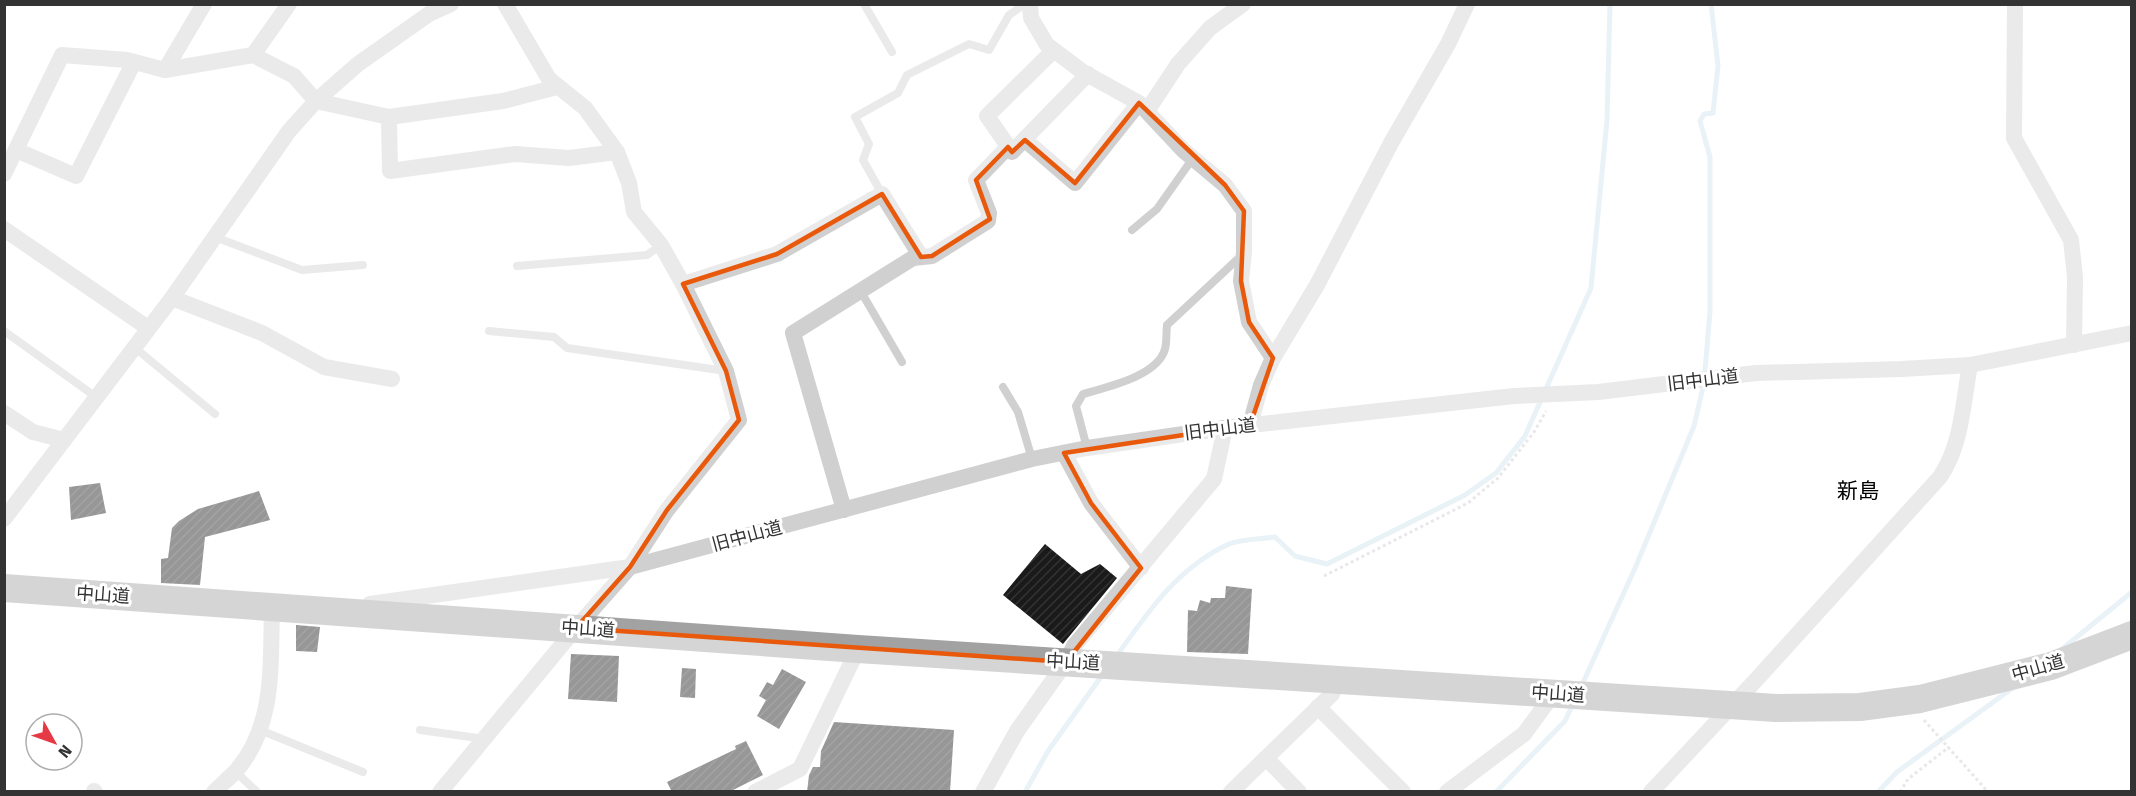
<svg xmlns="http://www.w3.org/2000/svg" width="2136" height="796" font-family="'Fira Sans','Noto Sans JP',sans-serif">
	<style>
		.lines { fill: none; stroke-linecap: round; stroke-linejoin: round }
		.stream { stroke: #cfe2ee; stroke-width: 5 }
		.building { fill: url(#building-hatch) }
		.path { stroke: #cdcdcd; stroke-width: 3; stroke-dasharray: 3 3; stroke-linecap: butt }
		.service { stroke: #d0d0d0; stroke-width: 8 }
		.minor { stroke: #d0d0d0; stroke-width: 16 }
		.trunk { stroke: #a2a2a2; stroke-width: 28 }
		.marked { fill: none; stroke: #e8590c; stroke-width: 4.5; stroke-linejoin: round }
		.labels { text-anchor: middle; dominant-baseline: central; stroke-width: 6; stroke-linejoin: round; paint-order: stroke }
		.street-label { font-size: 18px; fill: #333; stroke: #fff }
		.quarter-label { font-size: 21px; fill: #000; stroke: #fff }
	</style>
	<defs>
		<pattern id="building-hatch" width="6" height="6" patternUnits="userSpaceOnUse" patternTransform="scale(1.5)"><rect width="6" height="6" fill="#1a1a1a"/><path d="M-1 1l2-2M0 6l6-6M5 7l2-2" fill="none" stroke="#333"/></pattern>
	</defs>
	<rect width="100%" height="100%" fill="#fff"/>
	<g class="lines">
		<!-- stream -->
		<g class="stream">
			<path d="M2061,650L2132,592"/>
			<path d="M1116,657C1147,613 1178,567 1229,544C1242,539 1261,539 1275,537L1295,556L1327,564L1465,495L1496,473L1525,436L1591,288L1607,120L1610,4"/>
			<path d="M1581,687L1636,566L1694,426L1704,383L1710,311V157L1700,121L1704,114L1713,113L1718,66L1711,4"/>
			<path d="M1025,792L1048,751L1103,674"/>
			<path d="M1496,792L1565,721L1573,704"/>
			<path d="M1878,792L1897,772L2014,687"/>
		</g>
	</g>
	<!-- building -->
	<g class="building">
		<path d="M100,483L106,513L71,520L69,487Z"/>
		<path d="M259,491L270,520L205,537L200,585L161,583V559L168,558L172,528L179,521L198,509Z"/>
		<path d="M1045,544L1081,574L1100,564L1117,578L1063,644L1003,595Z"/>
		<path d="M1226,586L1252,589L1248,654L1187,652L1188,610L1197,611L1200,600L1210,603L1211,598H1225Z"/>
		<path d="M296,625L320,627L317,652L296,651Z"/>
		<path d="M571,654L619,656L617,702L568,699Z"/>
		<path d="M682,668L696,669L695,698L680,697Z"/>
		<path d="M782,669L806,682L779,729L757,716L766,700L759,696L767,682L773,685Z"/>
		<path d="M834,722L954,730L950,792H807L809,775L813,767H820L821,751Z"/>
		<path d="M746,741L763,775L729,792H672L667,782L736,749L735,746Z"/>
	</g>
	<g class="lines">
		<!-- path -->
		<g class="path">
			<path d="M1324,576L1468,503L1498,478L1534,432L1546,411"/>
			<path d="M1924,720L1988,792"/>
			<path d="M1900,792L1908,779L1949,747"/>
		</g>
		<!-- service -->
		<g class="service">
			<path d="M864,4L892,52"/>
			<path d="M882,194L863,160L869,144L855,117L898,93L907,75L969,44L989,50L1009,15L1025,4"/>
			<path d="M1132,230L1157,209L1193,158"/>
			<path d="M215,237L302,270L363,265"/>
			<path d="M517,266L647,255L661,245"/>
			<path d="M860,290L902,362"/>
			<path d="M4,331L96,397"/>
			<path d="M489,331L554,337L567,348L726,371"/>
			<path d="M134,347L215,414"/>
			<path d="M1003,387L1018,412L1032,459"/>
			<path d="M1087,448L1076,406L1083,394C1107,387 1158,376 1165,349C1167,342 1166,333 1167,325L1242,255"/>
			<path d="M260,730L363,772"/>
			<path d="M420,730L485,739"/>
			<path d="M235,771L257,792"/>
		</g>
		<!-- minor -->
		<g class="minor">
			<path d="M289,4L253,55L294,76L316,101L389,117L503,101L557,87"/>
			<path d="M1030,4L1031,18L1047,45L1083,72L1139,103L1183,150L1225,185L1244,211V252L1241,281L1249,322L1273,358"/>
			<path d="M2015,4L2014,138L2071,240L2075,277L2074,345"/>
			<path d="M1053,51L987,116L1012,152L1088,74"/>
			<path d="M165,70L253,55"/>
			<path d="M1147,111L1178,64L1210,28L1243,4"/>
			<path d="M389,117L390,171L515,154L569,158L617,152"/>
			<path d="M1025,140L1075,183L1139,103"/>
			<path d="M16,150L76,176L134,62"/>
			<path d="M4,174L62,55L127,60L165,70L204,4"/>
			<path d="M4,229L148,328"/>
			<path d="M913,258L932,256L988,221L989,213L976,180L1008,147"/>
			<path d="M683,284L777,254L882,194L918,252L913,258L793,333L844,510"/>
			<path d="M172,298L262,333L324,367L392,379"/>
			<path d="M4,413L33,432L64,440"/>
			<path d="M1250,425L1261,385L1273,358L1317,285L1391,143L1448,44L1467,4"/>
			<path d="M1064,453L1091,503L1141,568"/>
			<path d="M4,519L172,298L289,131L316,101L358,64L429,14L451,4"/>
			<path d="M370,604L630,567L1032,459L1087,448L1225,428L1514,396L1598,392L1756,373L1902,369L1970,365L2132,333"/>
			<path d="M1318,707L1403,792"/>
			<path d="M1266,758L1299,792"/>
			<path d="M94,791L95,792"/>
			<path d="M214,792C221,785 228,779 235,772C276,726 270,665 272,608"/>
			<path d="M440,792L576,628L630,567L667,510L739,420L726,371L683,284L661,245L634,212L629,183L617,152L585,108L549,79L505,4"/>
			<path d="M755,792L800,769L858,649"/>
			<path d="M983,792L1017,731L1066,662L1074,646L1214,479L1225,428"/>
			<path d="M1231,792L1332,694L1339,679"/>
			<path d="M1447,792L1524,734L1554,693"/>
			<path d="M1651,792L1756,680L1940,477C1962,445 1963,402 1970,365"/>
		</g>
		<!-- trunk -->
		<path class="trunk" d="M4,588L858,649L1776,708L1860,707L1920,699L2051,666L2132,635"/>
	</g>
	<!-- marked area -->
	<path d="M0 0H2136V796H0ZM1139,103L1225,185L1244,211L1241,281L1249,322L1273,358L1250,425L1064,453L1091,503L1141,568L1066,662L576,628L630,567L667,510L739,420L726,371L683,284L777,254L882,194L921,257L932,256L990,219L976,180L1008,147L1012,152L1025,140L1075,183Z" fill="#fff" fill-opacity=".55" fill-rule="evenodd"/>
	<path class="marked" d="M1139,103L1225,185L1244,211L1241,281L1249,322L1273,358L1250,425L1064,453L1091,503L1141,568L1066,662L576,628L630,567L667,510L739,420L726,371L683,284L777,254L882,194L921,257L932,256L990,219L976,180L1008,147L1012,152L1025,140L1075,183Z"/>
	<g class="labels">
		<!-- street labels -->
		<g class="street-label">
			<text transform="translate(1703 380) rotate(-7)">旧中山道</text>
			<text transform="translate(1220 429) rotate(-7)">旧中山道</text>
			<text transform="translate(747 536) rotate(-15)">旧中山道</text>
			<text transform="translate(103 595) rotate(4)">中山道</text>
			<text transform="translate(588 629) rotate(4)">中山道</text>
			<text transform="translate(1073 662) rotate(3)">中山道</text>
			<text transform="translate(2038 668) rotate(-16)">中山道</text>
			<text transform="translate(1558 694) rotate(4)">中山道</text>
		</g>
		<!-- quarter labels -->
		<g class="quarter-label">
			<text x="1858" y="491">新島</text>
		</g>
	</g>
	<!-- border -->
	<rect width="2136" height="796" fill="none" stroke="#333333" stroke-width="12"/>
	<!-- north arrow -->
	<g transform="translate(54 742) rotate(130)"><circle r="28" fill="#ffffff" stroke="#adadad" stroke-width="1.5"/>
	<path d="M0-4.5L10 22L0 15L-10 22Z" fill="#e63946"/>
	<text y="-9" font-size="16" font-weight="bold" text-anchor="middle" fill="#333333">N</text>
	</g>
</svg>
